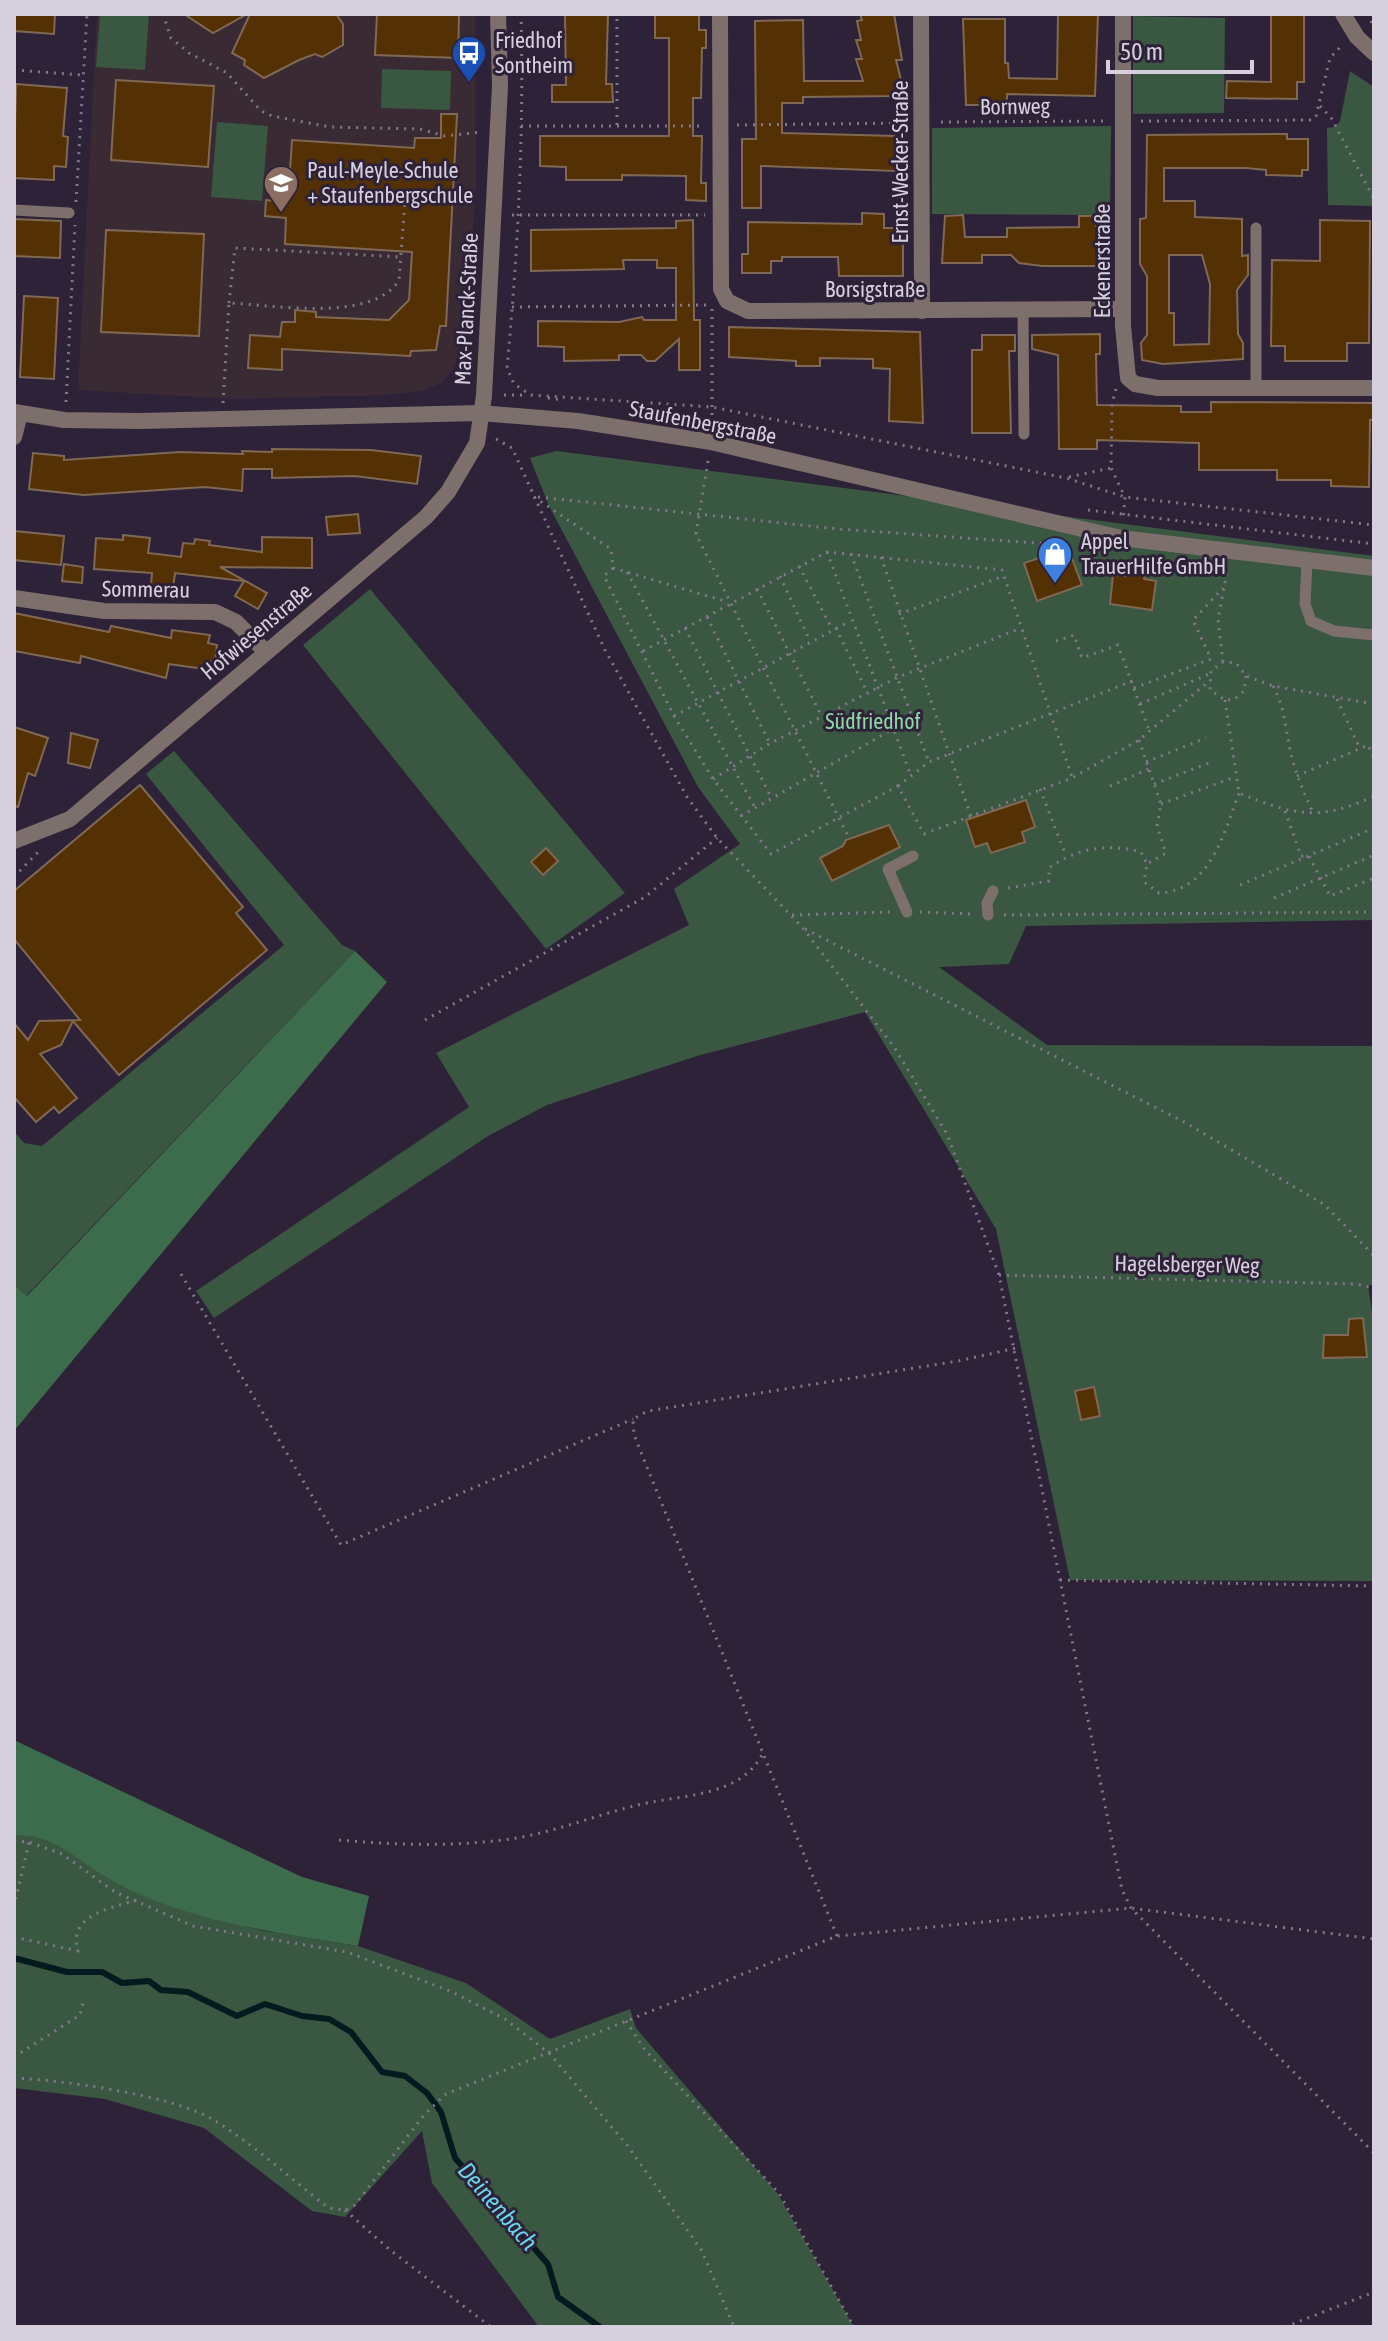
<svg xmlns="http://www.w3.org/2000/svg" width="1388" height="2341" font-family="'Asap Condensed',sans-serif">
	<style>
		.education { fill: #3a2a34 }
		.green { fill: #3a5742 }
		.forest { fill: #3c6c4b }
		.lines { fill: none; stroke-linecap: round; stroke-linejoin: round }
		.stream { stroke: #041a1f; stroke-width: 6 }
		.building { fill: #543005; stroke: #7f6954; stroke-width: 2; fill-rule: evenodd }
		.path { stroke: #81788a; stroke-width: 3; stroke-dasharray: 2 6; stroke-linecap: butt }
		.service { stroke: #7d6f6b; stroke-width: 11 }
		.minor { stroke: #7d6f6b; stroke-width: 16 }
		.tertiary { stroke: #7d6f6b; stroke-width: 16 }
		.labels { text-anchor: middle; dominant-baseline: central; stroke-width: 6; stroke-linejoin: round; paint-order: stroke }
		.poi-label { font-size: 22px; fill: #d6cfdd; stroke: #2e2238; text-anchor: start }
		.street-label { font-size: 22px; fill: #d6cfdd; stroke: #2e2238 }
		.park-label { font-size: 22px; fill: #8ed8a3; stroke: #2e2238 }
		.water-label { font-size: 24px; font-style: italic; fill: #69d5ed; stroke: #2e2238 }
	</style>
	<rect width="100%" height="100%" fill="#2e2238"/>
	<!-- education -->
	<path class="education" d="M97,14H475L476,184L472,244L459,352L454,368L441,383L422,391L383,395L235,399L78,390Z"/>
	<!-- green -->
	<g class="green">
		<path d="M100,14H149L145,70L96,67Z"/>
		<path d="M1133,16L1225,18L1224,113L1133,114Z"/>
		<path d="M382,69L451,71L450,110L381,108Z"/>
		<path d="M1350,71L1374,87V206L1328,205L1327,128L1335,127L1340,121Z"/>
		<path d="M217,122L268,126L262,201L211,197Z"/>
		<path d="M1111,126L1110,215L932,214V128Z"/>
		<path d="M556,451L1374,556V920L1026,926L1009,964L939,967L1047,1045L1374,1046V1285H1368L1374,1326V1581L1070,1580L996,1229L865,1012L697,1056L547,1105L488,1136L214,1318L196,1291L469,1107L436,1053L689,925L674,889L740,844L698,787L549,506L530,458Z"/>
		<path d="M370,589L625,893L546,949L303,645Z"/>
		<path d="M174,751L342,945L355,951L26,1296L14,1285V1131L24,1143L42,1146L284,945L146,774Z"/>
		<path d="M31,1834L66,1847L100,1873L164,1903L260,1930L358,1946L466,1983L550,2039L630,2009L636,2028L778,2194L854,2327H539L432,2183L422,2131L345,2217L312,2211L204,2128L105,2099L14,2088V1836Z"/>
	</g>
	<!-- forest -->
	<g class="forest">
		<path d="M355,951L387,982L14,1431V1285L27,1296Z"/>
		<path d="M14,1740L302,1877L369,1896L358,1946C274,1932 181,1921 106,1877C75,1859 52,1832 14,1836Z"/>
	</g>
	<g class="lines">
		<!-- stream -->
		<path class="stream" d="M14,1958L67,1972H102L122,1983L149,1981L161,1990L188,1992L237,2016L265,2004L302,2016L329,2019L351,2032L382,2072L405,2076L427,2093L441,2112L455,2158L548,2264L558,2297L600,2327"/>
	</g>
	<!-- building -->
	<g class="building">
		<path d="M14,14H55L54,34L14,31Z"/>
		<path d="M184,14H247L213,33Z"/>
		<path d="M250,14H336L343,24V45L322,57L315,54L299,60L264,78L244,65L245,60L232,53Z"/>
		<path d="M377,14H459L458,58L375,55Z"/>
		<path d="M565,14H608L606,84H612L613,102H552V85H566Z"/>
		<path d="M655,14H699V30H706V48H702L701,98H693V136H702L701,183H706V201L686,200V176L622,175V180H566V167L540,166V136H669V38H655Z"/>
		<path d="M860,14H894L902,60H896L901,80L896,81V96L803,97V103H782V133L896,136V171L761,166V208H742V139H756L755,21L803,20L804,81H863L856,59H862L856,40H861L857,21L862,20Z"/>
		<path d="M1058,14H1098L1095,96L1007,94V105H966L963,19H1005V63H1008L1009,78L1057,79Z"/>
		<path d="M1271,14H1304V82H1297V99L1226,98L1227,81L1271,82Z"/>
		<path d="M116,80L214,86L208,167L111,160Z"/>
		<path d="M16,84L67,88L63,136L68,137L66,167L54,166V180L14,178Z"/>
		<path d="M441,114H457L446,326H440L436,350L411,351L410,356L282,349V370L248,368L250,335L280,337L282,322H295V310L316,312V317L389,320L409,300L412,252L285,244L286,218L265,216L266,200L288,202L292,140L414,148L415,138H441Z"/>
		<path d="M1287,134V139H1308V170H1302V176L1266,175V170L1246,168H1164V201H1195V217L1242,219V256L1248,255V275L1237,290L1238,334L1243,343V359L1163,364L1142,360L1141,343L1147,335V276L1140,264V219L1146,218L1147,135ZM1169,255H1202L1210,284L1209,344L1174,345V313H1169Z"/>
		<path d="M862,213L884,214V228H903V276H839L838,257H782V261H771V273H742V254H748V222L862,224Z"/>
		<path d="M963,215L965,237H1007V228L1079,227V216H1096V227H1102L1103,266H1042L1019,263L1011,255H982V263H942L945,216Z"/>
		<path d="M14,219L61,221L60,258L14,256Z"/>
		<path d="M693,220L694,320H700V370H679V339L655,361H647L641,355H619V360L564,361V347L538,346V321L619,322L642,317L644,320H676V268H657V260H623L624,269L531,271V230L676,228V221Z"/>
		<path d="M1320,220L1370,221L1369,343H1347V361H1285V346H1271L1272,260L1320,261Z"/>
		<path d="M106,230L204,234L199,336L101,332Z"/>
		<path d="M24,296L58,298L54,379L20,377Z"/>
		<path d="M729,327L920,332L923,423L889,421L890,369L873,368V359L820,358V366H796V361L729,357Z"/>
		<path d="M1100,334V354H1096L1097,405L1181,406V412H1211V402L1374,403V420H1370L1369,487L1331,486V480H1277V470H1199V443L1097,440V449H1059L1058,355L1032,349V335Z"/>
		<path d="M982,335H1015V351H1009L1011,433H972V350H982Z"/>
		<path d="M272,449L371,450L421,456L417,484L355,476L272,478V469H243L242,491L205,487L84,495L29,489L33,453L64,456V460L180,452L243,454L242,451L272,452Z"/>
		<path d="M358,514L360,533L328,535L326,517Z"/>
		<path d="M14,531L64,536L61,565L14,560Z"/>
		<path d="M123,535L150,538L148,553L181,557L183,543L194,544L195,539L210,541L209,545L262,552V537L312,538V568L220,567L267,593L258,609L235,596L244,581L175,573L173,588L151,585L152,573L94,569L96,538L123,540Z"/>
		<path d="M1068,548L1082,585L1037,601L1024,563Z"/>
		<path d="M1128,563L1145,565L1144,579L1156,581L1152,610L1110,604L1113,575L1126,576Z"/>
		<path d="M64,564L83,567L82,583L62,581Z"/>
		<path d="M14,613L109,632L111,626L171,638L172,630L210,635L208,643L217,645L215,662L206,661L205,669L169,664L166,678L81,656L80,663L14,651Z"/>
		<path d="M14,727L48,738L35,776L28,773L18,807L14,806Z"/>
		<path d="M71,733L98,740L90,768L68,763Z"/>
		<path d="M140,785L243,907L236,913L267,950L119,1075L73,1021L61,1045L40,1054L77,1098L59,1113L54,1107L36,1122L14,1097V1023L28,1040L39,1021L80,1020L14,939V891Z"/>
		<path d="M1026,800L1035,827L1022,832L1025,842L991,853L987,843L975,847L966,820Z"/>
		<path d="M889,825L900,847L832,881L820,858L843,846L846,840Z"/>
		<path d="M546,848L558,861L543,875L531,862Z"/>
		<path d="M1363,1318L1367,1357L1323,1358L1324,1335H1348L1349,1319Z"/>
		<path d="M1094,1387L1100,1416L1081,1420L1075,1391Z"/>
	</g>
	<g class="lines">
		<!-- path -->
		<g class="path">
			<path d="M163,14L171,38L189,53L227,73L261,111L272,116L330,127L420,129L445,136L482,132"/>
			<path d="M521,14C524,133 518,250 507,368L514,384L531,395L712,407L1066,478L1125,497L1374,525"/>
			<path d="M1367,14L1374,27"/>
			<path d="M14,70L82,75"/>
			<path d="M1320,106L1332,119L1374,199"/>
			<path d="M1141,121L1312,120L1316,116L1330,58L1343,44"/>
			<path d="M941,122L1105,121"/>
			<path d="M617,125V14"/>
			<path d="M737,125L905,123"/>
			<path d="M521,126H705"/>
			<path d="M76,202L87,14"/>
			<path d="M463,203H478"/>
			<path d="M512,215H705"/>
			<path d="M229,303L235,248L402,257"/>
			<path d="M512,307L708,305"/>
			<path d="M712,309V425"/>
			<path d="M1116,389L1112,404L1111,468L1125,497L1123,521"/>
			<path d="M504,395H528"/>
			<path d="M548,398L564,400"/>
			<path d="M66,402L75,225"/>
			<path d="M223,403L229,303C274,305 373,323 399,280L405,201H411"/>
			<path d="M496,439L512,448L605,650L687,797L717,838L802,927L894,1047L947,1134L999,1275L1122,1890L1131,1908L1374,2153"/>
			<path d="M708,461L696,534L848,836"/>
			<path d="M1069,477L1111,468"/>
			<path d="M534,497L611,549L613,568L604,576L674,716L713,779L771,854L898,786L924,834L1072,778L1139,740L1208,682"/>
			<path d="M538,497L838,529L1064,545"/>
			<path d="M1088,510L1374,544"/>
			<path d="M827,552L910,773"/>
			<path d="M851,554L929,762"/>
			<path d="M881,557L971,816"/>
			<path d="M799,566L831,627"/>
			<path d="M613,568L728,602"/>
			<path d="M627,572L754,806"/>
			<path d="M780,576L810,641"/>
			<path d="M757,589L822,717"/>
			<path d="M899,614L1004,576"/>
			<path d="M707,617L769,742"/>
			<path d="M685,628L771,797"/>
			<path d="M836,628L867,692"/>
			<path d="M1056,641L1074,635L1082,658L1118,645L1149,730"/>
			<path d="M643,651L827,552L1002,570L1072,777"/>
			<path d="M1223,662L1218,619L1228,567"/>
			<path d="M1246,676L1244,691L1235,699L1225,700L1210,690L1211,671L1223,662L1236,663L1246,676L1273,686L1374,704"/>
			<path d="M1273,686C1286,709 1285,730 1291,754C1296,775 1305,795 1314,815"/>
			<path d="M1134,688L1211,659L1193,620L1223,588"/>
			<path d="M1337,699L1360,749"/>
			<path d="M1225,700L1239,793C1293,815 1320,822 1374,796"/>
			<path d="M1140,704L1209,674"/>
			<path d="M674,716L850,621"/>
			<path d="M1139,740L1161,804L1157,826L1166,853L1147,864"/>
			<path d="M1146,762L1206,738"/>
			<path d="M1297,776L1368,745L1374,758"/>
			<path d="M713,779L769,744L898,677L1021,628"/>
			<path d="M1154,784L1209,763"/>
			<path d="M898,786L929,762L1132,681"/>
			<path d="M1110,786L1149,769"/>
			<path d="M1040,789L1066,856"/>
			<path d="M1161,804L1235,777"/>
			<path d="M1285,811L1301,856H1309L1330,896L1374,878"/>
			<path d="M741,816L893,729"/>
			<path d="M14,877L39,851"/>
			<path d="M1240,885L1374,828"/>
			<path d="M1008,888L1049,881V868C1077,848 1108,843 1141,852L1147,864L1144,882L1159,893C1210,891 1224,833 1239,793"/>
			<path d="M1274,898L1374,855"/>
			<path d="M920,912L972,914"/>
			<path d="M792,915L892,912"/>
			<path d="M1004,915L1374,912"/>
			<path d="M805,929L1186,1123L1325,1205L1374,1256"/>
			<path d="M425,1020L645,897L717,838"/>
			<path d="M181,1274L341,1545L633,1419"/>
			<path d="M999,1275L1356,1284L1374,1288"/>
			<path d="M1060,1580L1374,1586"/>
			<path d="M339,1840C396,1845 453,1847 510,1839C552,1833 593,1816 634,1806C678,1794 740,1799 763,1753"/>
			<path d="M14,1841L29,1842L62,1854L115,1892L193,1926L347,1952L450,1991L505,2019L549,2053L627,2145L702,2251L734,2327"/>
			<path d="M14,1907L29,1842"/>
			<path d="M837,1936L634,1435L633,1419L648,1411L958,1361L1016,1348"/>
			<path d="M14,1937L78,1951C67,1915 111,1908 137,1900"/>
			<path d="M626,2021L645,2050L779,2193L854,2327"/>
			<path d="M14,2057L80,2015L83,2003"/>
			<path d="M14,2078C62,2080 171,2095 212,2119C254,2144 290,2179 329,2208L345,2210L355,2205L424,2115L446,2094L837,1936L1131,1908L1374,1939"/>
			<path d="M345,2210L390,2250L491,2327"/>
			<path d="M1285,2327L1374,2292"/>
		</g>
		<!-- service -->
		<g class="service">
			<path d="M14,210L69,213"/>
			<path d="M1023,310L1024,434"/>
			<path d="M1256,388V228"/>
			<path d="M1307,561L1305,604L1311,621L1334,631L1374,635"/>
			<path d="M907,912L888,869L913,856"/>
			<path d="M988,915L987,903L993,891"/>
		</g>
		<!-- minor -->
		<g class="minor">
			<path d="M720,14L721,289L727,301L748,311L1123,309"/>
			<path d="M921,14L922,311"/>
			<path d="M1123,14V326L1128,378L1135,384L1158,388H1374"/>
			<path d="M1343,14L1357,37L1374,53"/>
			<path d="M14,437L20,414"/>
			<path d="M14,598L104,611L215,612L236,622L265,651"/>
			<path d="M14,841L70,819L426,517L448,492L477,443L484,396L500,86L498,14"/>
		</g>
		<!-- tertiary -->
		<path class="tertiary" d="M14,412L64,420L140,421L480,413L578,421L711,442L1121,538L1374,568"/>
	</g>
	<!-- icons -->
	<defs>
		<g id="bus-pin" transform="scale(1.8)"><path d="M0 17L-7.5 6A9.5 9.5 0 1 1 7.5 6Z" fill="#1a4fb4" stroke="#2e2238"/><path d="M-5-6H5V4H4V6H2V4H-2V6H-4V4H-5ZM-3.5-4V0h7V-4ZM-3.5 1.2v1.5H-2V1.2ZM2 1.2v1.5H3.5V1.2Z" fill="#fff"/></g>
		<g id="school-pin" transform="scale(1.8)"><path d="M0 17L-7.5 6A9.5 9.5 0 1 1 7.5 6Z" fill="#8d6e63" stroke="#2e2238"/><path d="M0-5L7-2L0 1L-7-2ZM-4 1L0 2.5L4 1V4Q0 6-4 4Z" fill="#fff"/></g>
		<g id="shop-pin" transform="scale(1.8)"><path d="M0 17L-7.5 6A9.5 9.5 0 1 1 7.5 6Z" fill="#3f7fe0" stroke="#2e2238"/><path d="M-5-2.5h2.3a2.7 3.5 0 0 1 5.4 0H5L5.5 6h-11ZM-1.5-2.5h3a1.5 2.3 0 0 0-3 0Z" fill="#fff"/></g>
	</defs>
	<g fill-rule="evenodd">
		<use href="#bus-pin" x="469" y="53"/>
		<use href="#school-pin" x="281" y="183"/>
		<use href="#shop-pin" x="1055" y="554"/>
	</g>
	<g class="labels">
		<!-- poi labels -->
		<g class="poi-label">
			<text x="495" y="40">Friedhof<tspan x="495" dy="25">Sontheim</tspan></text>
			<text x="307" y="170">Paul-Meyle-Schule<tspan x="307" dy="25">+ Staufenbergschule</tspan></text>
			<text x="1081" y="541">Appel<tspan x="1081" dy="25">TrauerHilfe GmbH</tspan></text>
		</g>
		<!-- street labels -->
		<g class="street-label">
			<text transform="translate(1015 106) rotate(-1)">Bornweg</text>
			<text transform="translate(900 162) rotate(-90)">Ernst-Wecker-Straße</text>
			<text transform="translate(1102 261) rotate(-90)">Eckenerstraße</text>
			<text x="875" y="289">Borsigstraße</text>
			<text transform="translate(466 309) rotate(-87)">Max-Planck-Straße</text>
			<text transform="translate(703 422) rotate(11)">Staufenbergstraße</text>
			<text transform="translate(146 589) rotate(1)">Sommerau</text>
			<text transform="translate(256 631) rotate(-40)">Hofwiesenstraße</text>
			<text transform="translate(1187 1264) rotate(1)">Hagelsberger Weg</text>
		</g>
		<!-- park labels -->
		<g class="park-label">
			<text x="873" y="721">Südfriedhof</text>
		</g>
		<!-- water labels -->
		<g class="water-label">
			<text transform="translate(498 2206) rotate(49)">Deinenbach</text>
		</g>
	</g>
	<!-- border -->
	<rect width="1388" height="2341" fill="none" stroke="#d6cfdd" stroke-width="32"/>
	<!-- scale -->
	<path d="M1108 60v12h144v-12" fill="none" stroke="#d6cfdd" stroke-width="4"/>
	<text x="1120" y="60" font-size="24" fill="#d6cfdd" stroke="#2e2238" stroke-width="6" paint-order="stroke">50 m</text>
</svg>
